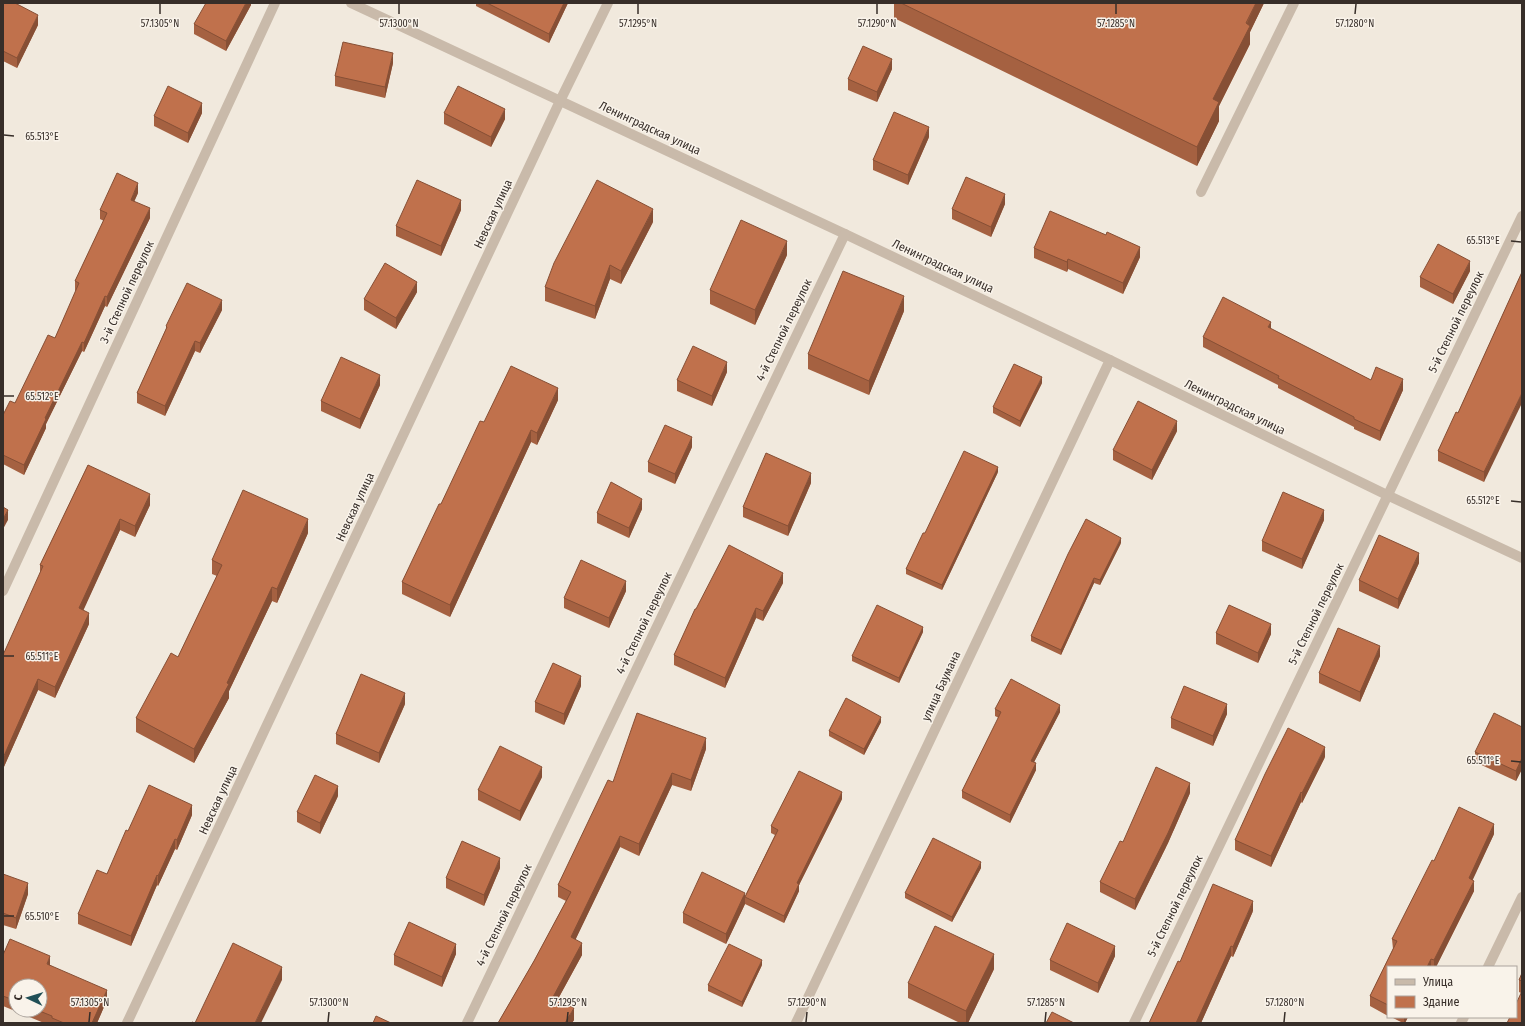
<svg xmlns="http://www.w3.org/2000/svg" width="1525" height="1026" font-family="'Fira Sans Condensed',sans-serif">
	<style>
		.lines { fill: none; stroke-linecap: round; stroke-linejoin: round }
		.service { stroke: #c9baaa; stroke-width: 10 }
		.minor { stroke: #c9baaa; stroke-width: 10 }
		.wall { fill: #a56141; fill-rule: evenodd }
		.shaded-wall { fill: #864f35 }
		.building { fill: #c0714c; stroke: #864f35 }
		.ticks { fill: none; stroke: #372e29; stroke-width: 1.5 }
		.labels { text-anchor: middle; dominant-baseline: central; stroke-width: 3; stroke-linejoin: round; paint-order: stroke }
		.street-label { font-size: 12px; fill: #372e29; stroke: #f9f3ea }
		.ticks-label { font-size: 10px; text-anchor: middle; fill: #372e29; stroke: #f9f3ea; stroke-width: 3; stroke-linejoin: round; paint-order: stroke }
	</style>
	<rect width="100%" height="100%" fill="#f1e9dd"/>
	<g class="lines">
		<!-- service -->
		<path class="service" d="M1201,192L1294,3"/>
		<!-- minor -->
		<g class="minor">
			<path d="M351,3L845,234L1110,360L1387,495L1522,558"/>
			<path d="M3,591L275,3"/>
			<path d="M1488,967L1522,897"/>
			<path d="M127,1023L560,101L608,3"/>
			<path d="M467,1023L845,234"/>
			<path d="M796,1023L1110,360"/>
			<path d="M1134,1023L1522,216"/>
			<path d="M1461,1023L1464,1017"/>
		</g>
	</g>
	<!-- wall -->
	<g class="wall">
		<path d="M3,3L38,25L17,68L3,61Z"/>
		<path d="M251,3V5L226,51L194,34V24Z"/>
		<path d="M476,3H568L549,43L476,6Z"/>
		<path d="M894,3H1264L1250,32V44L1219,106V121L1197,166L894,18Z"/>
		<path d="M393,63L385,98L335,86V76Z"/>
		<path d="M892,69L877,102L848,90V79Z"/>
		<path d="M202,113L188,143L154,126V116Z"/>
		<path d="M444,113L505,119L491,147L444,124Z"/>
		<path d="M929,137L908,185L873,170V160Z"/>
		<path d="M138,193L134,201L150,218L107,307L105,306L84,352L82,351L46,424V428L24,475L3,464V415L15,403L55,338L76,291H75V281L104,221L100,219V210Z"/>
		<path d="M1005,204L991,237L952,219V209Z"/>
		<path d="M461,210L441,256L396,236V226Z"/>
		<path d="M653,222L621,284L610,279L595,319L545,301V287Z"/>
		<path d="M1034,248L1140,257L1123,294L1068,269L1067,272L1034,258Z"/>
		<path d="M787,255L755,325L710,304V290Z"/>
		<path d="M1470,271L1453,304L1420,287V277Z"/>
		<path d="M1522,272L1484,482L1438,461V451L1458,413Z"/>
		<path d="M417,292L396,329L364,310V299Z"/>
		<path d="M222,310L200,353L195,351L165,416L137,403V393L166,329V326Z"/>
		<path d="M904,311L869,395L808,369V354Z"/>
		<path d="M1271,329L1371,380L1403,390L1380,441L1354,429V427L1278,388V385L1203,347V337Z"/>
		<path d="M727,372L712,406L677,391V380Z"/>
		<path d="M1042,383L1020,427L993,413V407Z"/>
		<path d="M380,385L360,429L321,411V401Z"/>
		<path d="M558,400L537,445L531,442L450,617L402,594V582L441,504L484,422Z"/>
		<path d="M1177,431L1152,480L1113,460V450Z"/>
		<path d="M692,447L675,484L648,472V462Z"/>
		<path d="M88,465L150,505L135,537L120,530L83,610L89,624L55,698L38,690L3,769L40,573V565Z"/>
		<path d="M998,472L942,590L906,574V569L925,533Z"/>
		<path d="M811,483L788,536L743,517V507Z"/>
		<path d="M642,509L629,538L597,523V513Z"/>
		<path d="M1324,520L1302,569L1262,551V541Z"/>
		<path d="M308,533L277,603L272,601L229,691V698L194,763L136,732V718L178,657L217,576L212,574V560Z"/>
		<path d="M1121,543L1100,585L1094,583L1061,655L1031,641V636Z"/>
		<path d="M1419,563L1398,609L1359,591V580Z"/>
		<path d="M783,583L763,621L756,618L725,688L674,665V655L696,609Z"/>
		<path d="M626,591L609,628L564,608V598Z"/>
		<path d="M923,632L899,683L852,661V656Z"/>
		<path d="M1216,633L1271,634L1258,663L1216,644Z"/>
		<path d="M1380,656L1360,702L1319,683V673Z"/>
		<path d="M581,686L564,725L535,712V702Z"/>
		<path d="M405,704L379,763L336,744V734Z"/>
		<path d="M995,709L1060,712L1034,762L1036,770L1010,823L962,798V791L999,718L995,716Z"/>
		<path d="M1227,714L1213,746L1171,728V718Z"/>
		<path d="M881,722L864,755L829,736V731Z"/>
		<path d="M1522,727V769L1516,781L1475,762V752Z"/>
		<path d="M706,749L691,791L672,785L639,856L620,847L575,940L582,955L558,999L574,1020L572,1023H498L534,961L566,901L558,897V885L613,782Z"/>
		<path d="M1325,757L1302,803L1301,802L1271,867L1235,850V840Z"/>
		<path d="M542,777L520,821L478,800V790Z"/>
		<path d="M1190,793L1168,843L1135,910L1100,892V882L1123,842Z"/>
		<path d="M338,796L320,834L297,822V812Z"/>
		<path d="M842,799L799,885V891L784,923L745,904L726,944L683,923V913L745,896L775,835L771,833V826Z"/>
		<path d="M192,815L177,850L175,849L158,886L157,885L131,946L78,924V914L107,874L128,831Z"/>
		<path d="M1494,834L1472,880L1474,891L1436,967H1388V1016L1370,1006V996L1393,949L1392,939L1434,861Z"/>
		<path d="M500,868L484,906L446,888V878Z"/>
		<path d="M981,868L952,922L905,898V893Z"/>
		<path d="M3,874L28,894L16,929L3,925Z"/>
		<path d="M1253,911L1233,957L1231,956L1201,1023H1149Z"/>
		<path d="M456,954L442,987L394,965V955Z"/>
		<path d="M3,955L50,965L107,1000L97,1023H44L3,1006ZM16,986L40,1010H16Z"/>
		<path d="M1115,956L1098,993L1050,970V960Z"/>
		<path d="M762,965L742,1007L708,991V985Z"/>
		<path d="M994,969L968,1023H960L908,998V983Z"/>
		<path d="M1522,973V1023L1521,993L1519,992V980Z"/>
		<path d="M1391,1017H1408L1405,1023H1403Z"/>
	</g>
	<!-- shaded-wall -->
	<g class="shaded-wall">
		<path d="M246,3H251V5L226,51V41Z"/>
		<path d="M564,3H568L549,43V34Z"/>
		<path d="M1256,3H1264L1250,32V44L1219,106V121L1197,166V147L1213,99Z"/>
		<path d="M38,15V25L17,68V58Z"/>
		<path d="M393,53V63L385,98V87Z"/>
		<path d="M892,59V69L877,102V92Z"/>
		<path d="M202,103V113L188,143V133Z"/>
		<path d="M505,109V119L491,147V137Z"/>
		<path d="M929,127V137L908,185V175Z"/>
		<path d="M138,183V193L131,209V200Z"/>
		<path d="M1005,194V204L991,237V227Z"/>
		<path d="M461,200V210L441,256V246Z"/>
		<path d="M150,208V218L107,307V297Z"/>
		<path d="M653,209V222L621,284V271Z"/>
		<path d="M787,241V255L755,325V310Z"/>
		<path d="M1140,247V257L1123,294V283Z"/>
		<path d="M1068,259V269L1067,272V262Z"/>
		<path d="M1470,261V271L1453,304V294Z"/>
		<path d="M610,265V279L595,319V306Z"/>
		<path d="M417,282V292L396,329V318Z"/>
		<path d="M105,296V306L84,352V343Z"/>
		<path d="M904,296V311L869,395V381Z"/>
		<path d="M222,300V310L200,353V343Z"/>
		<path d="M1271,322V332L1268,327Z"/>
		<path d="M195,341V351L165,416V406Z"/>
		<path d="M82,342V351L46,424V428L24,475V465L45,418Z"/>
		<path d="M727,362V372L712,406V396Z"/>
		<path d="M380,375V385L360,429V419Z"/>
		<path d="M1042,377V383L1020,427V421Z"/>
		<path d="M1403,379V390L1380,441V431Z"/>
		<path d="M558,388V400L537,445V433Z"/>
		<path d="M1522,393V403L1484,482V472Z"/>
		<path d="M1177,421V431L1152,480V470Z"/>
		<path d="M531,430V442L450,617V605Z"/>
		<path d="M692,437V447L675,484V474Z"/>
		<path d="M998,467V472L942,590V585Z"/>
		<path d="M811,473V483L788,536V526Z"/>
		<path d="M150,494V505L135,537V526Z"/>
		<path d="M642,499V509L629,538V528Z"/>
		<path d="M8,510V520L3,529V519Z"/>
		<path d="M1324,510V520L1302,569V559Z"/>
		<path d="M120,519V530L79,620V608Z"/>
		<path d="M308,519V533L277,603V589Z"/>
		<path d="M1121,538V543L1100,585V580Z"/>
		<path d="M1419,553V563L1398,609V599Z"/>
		<path d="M783,573V583L763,621V611Z"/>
		<path d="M1094,578V583L1061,655V650Z"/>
		<path d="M626,581V591L609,628V618Z"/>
		<path d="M272,587V601L229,691V698L194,763V749Z"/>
		<path d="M756,608V618L725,688V678Z"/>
		<path d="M89,613V624L55,698V687Z"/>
		<path d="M1271,624V634L1258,663V653Z"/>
		<path d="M923,627V632L899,683V678Z"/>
		<path d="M1380,646V656L1360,702V692Z"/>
		<path d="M581,676V686L564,725V714Z"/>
		<path d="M38,679V690L3,769V758Z"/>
		<path d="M405,693V704L379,763V753Z"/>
		<path d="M1227,704V714L1213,746V736Z"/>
		<path d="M1060,705V712L1031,768V761Z"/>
		<path d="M881,717V722L864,755V749Z"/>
		<path d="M706,738V749L691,791V780Z"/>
		<path d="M1325,747V757L1302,803V793Z"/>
		<path d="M1522,758V769L1516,781V771Z"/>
		<path d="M1036,763V770L1010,823V815Z"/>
		<path d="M542,767V777L520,821V811Z"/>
		<path d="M672,773V785L639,856V844Z"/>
		<path d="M1190,783V793L1168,843L1135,910V899Z"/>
		<path d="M338,786V796L320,834V823Z"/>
		<path d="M842,792V799L799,885V891L784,923V916L797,883Z"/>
		<path d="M1301,792V802L1271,867V856Z"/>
		<path d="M192,805V815L177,850V840Z"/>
		<path d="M1494,824V834L1469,888V878Z"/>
		<path d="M620,836V847L571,949V937Z"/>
		<path d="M175,839V849L158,886V876Z"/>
		<path d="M500,858V868L484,906V895Z"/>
		<path d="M981,862V868L952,922V917Z"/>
		<path d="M157,875V885L131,946V936Z"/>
		<path d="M1474,881V891L1436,967H1434V960Z"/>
		<path d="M28,883V894L16,929V918Z"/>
		<path d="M745,893V904L726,944V934Z"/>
		<path d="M1253,901V911L1233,957V947Z"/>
		<path d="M582,943V955L553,1008V997Z"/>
		<path d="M456,944V954L442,987V977Z"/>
		<path d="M1115,946V956L1098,993V983Z"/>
		<path d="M1231,946V956L1201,1023H1196Z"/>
		<path d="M994,954V969L968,1023H966V1011Z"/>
		<path d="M50,956V966L47,964Z"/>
		<path d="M1431,959V967H1427Z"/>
		<path d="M762,960V965L742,1007V1002Z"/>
		<path d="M282,967V980L261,1023H255Z"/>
		<path d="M107,990V1000L97,1023H92Z"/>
		<path d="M574,1008V1020L572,1023H565Z"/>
		<path d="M1404,1017H1408L1405,1023H1404Z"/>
	</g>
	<!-- building -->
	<g class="building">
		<path d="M3,3H15L38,15L17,58L3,51Z"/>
		<path d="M206,3H246L226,41L194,24Z"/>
		<path d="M487,3H564L549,34Z"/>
		<path d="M901,3H1256L1246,23L1250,26L1213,99L1219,102L1197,147Z"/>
		<path d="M343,42L393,53L385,87L335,76Z"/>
		<path d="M863,46L892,59L877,92L848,79Z"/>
		<path d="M168,86L202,103L188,133L154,116Z"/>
		<path d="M458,86L505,109L491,137L444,113Z"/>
		<path d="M894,112L929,127L908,175L873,160Z"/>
		<path d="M117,173L138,183L131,200L150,208L107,297L105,296L84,343L82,342L45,418L46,419L24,465L3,455V415L10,401L15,403L48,335L55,338L79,283L75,281L107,213L100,210Z"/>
		<path d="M966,177L1005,194L991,227L952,209Z"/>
		<path d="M417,180L461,200L441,246L396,226Z"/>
		<path d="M597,180L653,209L621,271L610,265L595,306L545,287L554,263Z"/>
		<path d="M1050,211L1106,235L1107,232L1140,247L1123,283L1068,259L1067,262L1034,248Z"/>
		<path d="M741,220L787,241L755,310L710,290Z"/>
		<path d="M1438,244L1470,261L1453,294L1420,277Z"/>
		<path d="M385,263L417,282L396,318L364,299Z"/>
		<path d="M843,271L904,296L869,381L808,354Z"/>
		<path d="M1522,272V393L1484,472L1438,451L1456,412L1458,413Z"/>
		<path d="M187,283L222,300L200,343L195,341L165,406L137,393L167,327L166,326Z"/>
		<path d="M1223,297L1271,322L1268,327L1371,380L1376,367L1403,379L1380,431L1354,419V417L1278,378L1279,376L1203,337Z"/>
		<path d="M693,346L727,362L712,396L677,380Z"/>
		<path d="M341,357L380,375L360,419L321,401Z"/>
		<path d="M1014,364L1042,377L1020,421L993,407Z"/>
		<path d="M511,366L558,388L537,433L531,430L450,605L402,582L439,504H441L480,421L484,422Z"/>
		<path d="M1138,401L1177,421L1152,470L1113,450Z"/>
		<path d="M665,425L692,437L675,474L648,462Z"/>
		<path d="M964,451L998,467L942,585L906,569L923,533H925Z"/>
		<path d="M766,453L811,473L788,526L743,507Z"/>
		<path d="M88,465L150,494L135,526L120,519L79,608L89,613L55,687L38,679L3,758V655L43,566L40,565Z"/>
		<path d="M611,482L642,499L629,528L597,513Z"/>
		<path d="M243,490L308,519L277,589L272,587L227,683L229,684L194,749L136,718L171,653L178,657L222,565L212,560Z"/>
		<path d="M1283,492L1324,510L1302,559L1262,541Z"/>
		<path d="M3,507L8,510L3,519Z"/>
		<path d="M1086,519L1121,538L1100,580L1094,578L1061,650L1031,636L1068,554Z"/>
		<path d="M1379,535L1419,553L1398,599L1359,580Z"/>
		<path d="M729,545L783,573L763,611L756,608L725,678L674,655L695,609H696Z"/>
		<path d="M581,560L626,581L609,618L564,598Z"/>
		<path d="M877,605L923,627L899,678L852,656Z"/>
		<path d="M1229,605L1271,624L1258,653L1216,633Z"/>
		<path d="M1338,628L1380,646L1360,692L1319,673Z"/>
		<path d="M553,663L581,676L564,714L535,702Z"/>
		<path d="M361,674L405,693L379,753L336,734Z"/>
		<path d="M1011,679L1060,705L1031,761L1036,763L1010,815L962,791L1001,712L995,709Z"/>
		<path d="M1184,686L1227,704L1213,736L1171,718Z"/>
		<path d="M846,698L881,717L864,749L829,731Z"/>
		<path d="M637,713L706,738L691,780L672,773L639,844L620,836L571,937L582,943L553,997L574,1008L565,1023H498L534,961L571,892L558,885L608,780L613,782Z"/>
		<path d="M1494,713L1522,727V758L1516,771L1475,752Z"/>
		<path d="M1288,728L1325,747L1302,793L1301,792L1271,856L1235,840L1265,774Z"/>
		<path d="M500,746L542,767L520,811L478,790Z"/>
		<path d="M1156,767L1190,783L1168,833L1135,899L1100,882L1120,841L1123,842Z"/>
		<path d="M799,771L842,792L797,883L799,884L784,916L745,897L778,830L771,826Z"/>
		<path d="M315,775L338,786L320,823L297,812Z"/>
		<path d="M149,785L192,805L177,840L175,839L158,876L157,875L131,936L78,914L97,870L107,874L126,830L128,831Z"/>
		<path d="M1459,807L1494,824L1469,878L1474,881L1434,960L1431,959L1427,967H1388V1005L1370,996L1397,941L1392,939L1432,860L1434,861Z"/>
		<path d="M933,838L981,862L952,917L905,893Z"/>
		<path d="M462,841L500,858L484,895L446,878Z"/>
		<path d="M702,872L745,893L726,934L683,913Z"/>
		<path d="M3,874L28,883L16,918L3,913Z"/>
		<path d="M1213,884L1253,901L1233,947L1231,946L1196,1023H1149L1178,961L1180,962Z"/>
		<path d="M409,922L456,944L442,977L394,955Z"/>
		<path d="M1067,923L1115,946L1098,983L1050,960Z"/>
		<path d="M935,926L994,954L966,1011L908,983Z"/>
		<path d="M10,939L50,956L47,964L107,990L92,1023H64L52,1018V1016L37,1010H40V986H16V1001L3,996V955Z"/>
		<path d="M233,943L282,967L255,1023H192V1022L195,1023Z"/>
		<path d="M729,944L762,960L742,1002L708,985Z"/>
		<path d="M1522,973V981L1519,980Z"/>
		<path d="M1522,991V1023H1507L1510,1017H1516V1004Z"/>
		<path d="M1052,1012L1074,1023H1046Z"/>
		<path d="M376,1016L391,1023H373Z"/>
	</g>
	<!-- ticks -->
	<path class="ticks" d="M160,14V4M399,14V4M638,14V4M877,14V4M1116,14V4M1355,14L1356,4M4,135L14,136M1511,241L1521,242M4,396H14M1511,501L1521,502M4,656H14M1511,761L1521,762M4,916H14M89,1022L90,1012M328,1022L329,1012M567,1022L568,1012M806,1022L807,1012M1045,1022L1046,1012M1284,1022L1285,1012"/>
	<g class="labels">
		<!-- street labels -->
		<g class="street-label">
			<text transform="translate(650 128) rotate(25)">Ленинградская улица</text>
			<text transform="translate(493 214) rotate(-65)">Невская улица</text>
			<text transform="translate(943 266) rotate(25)">Ленинградская улица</text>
			<text transform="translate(127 292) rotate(-65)">3-й Степной переулок</text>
			<text transform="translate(1456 322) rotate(-64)">5-й Степной переулок</text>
			<text transform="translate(784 330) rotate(-64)">4-й Степной переулок</text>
			<text transform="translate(1235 407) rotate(26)">Ленинградская улица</text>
			<text transform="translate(355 507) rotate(-65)">Невская улица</text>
			<text transform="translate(1316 614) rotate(-64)">5-й Степной переулок</text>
			<text transform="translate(644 623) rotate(-64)">4-й Степной переулок</text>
			<text transform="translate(941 686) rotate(-65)">улица Баумана</text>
			<text transform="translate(218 800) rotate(-65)">Невская улица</text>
			<text transform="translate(1175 906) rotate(-64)">5-й Степной переулок</text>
			<text transform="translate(504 915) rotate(-64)">4-й Степной переулок</text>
		</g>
	</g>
	<g class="ticks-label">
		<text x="160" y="27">57.1305°N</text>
		<text x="399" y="27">57.1300°N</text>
		<text x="638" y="27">57.1295°N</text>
		<text x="877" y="27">57.1290°N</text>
		<text x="1116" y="27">57.1285°N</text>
		<text x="1355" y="27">57.1280°N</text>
		<text x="42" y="140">65.513°E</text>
		<text x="1483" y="244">65.513°E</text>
		<text x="42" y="400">65.512°E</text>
		<text x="1483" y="504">65.512°E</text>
		<text x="42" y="660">65.511°E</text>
		<text x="1483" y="764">65.511°E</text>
		<text x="42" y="920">65.510°E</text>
		<text x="90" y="1006">57.1305°N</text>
		<text x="329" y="1006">57.1300°N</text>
		<text x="568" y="1006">57.1295°N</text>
		<text x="807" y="1006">57.1290°N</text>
		<text x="1046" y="1006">57.1285°N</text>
		<text x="1285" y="1006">57.1280°N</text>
	</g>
	<!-- border -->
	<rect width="1525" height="1026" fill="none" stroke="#372e29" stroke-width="8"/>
	<!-- legend -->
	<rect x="1387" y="966" width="130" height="52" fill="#f9f3ea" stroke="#aba49d"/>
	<rect x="1395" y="979" width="20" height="6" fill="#c9baaa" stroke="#aba49d"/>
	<text x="1423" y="986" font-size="12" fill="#372e29">Улица</text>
	<rect x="1395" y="996" width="20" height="12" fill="#c0714c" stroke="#aba49d"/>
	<text x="1423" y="1006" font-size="12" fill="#372e29">Здание</text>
	<!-- north arrow -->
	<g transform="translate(28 998) rotate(274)"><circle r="19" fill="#f9f3ea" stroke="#aba49d"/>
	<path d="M0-3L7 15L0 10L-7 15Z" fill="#204f56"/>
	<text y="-6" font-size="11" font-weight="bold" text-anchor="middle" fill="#372e29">С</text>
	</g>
</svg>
